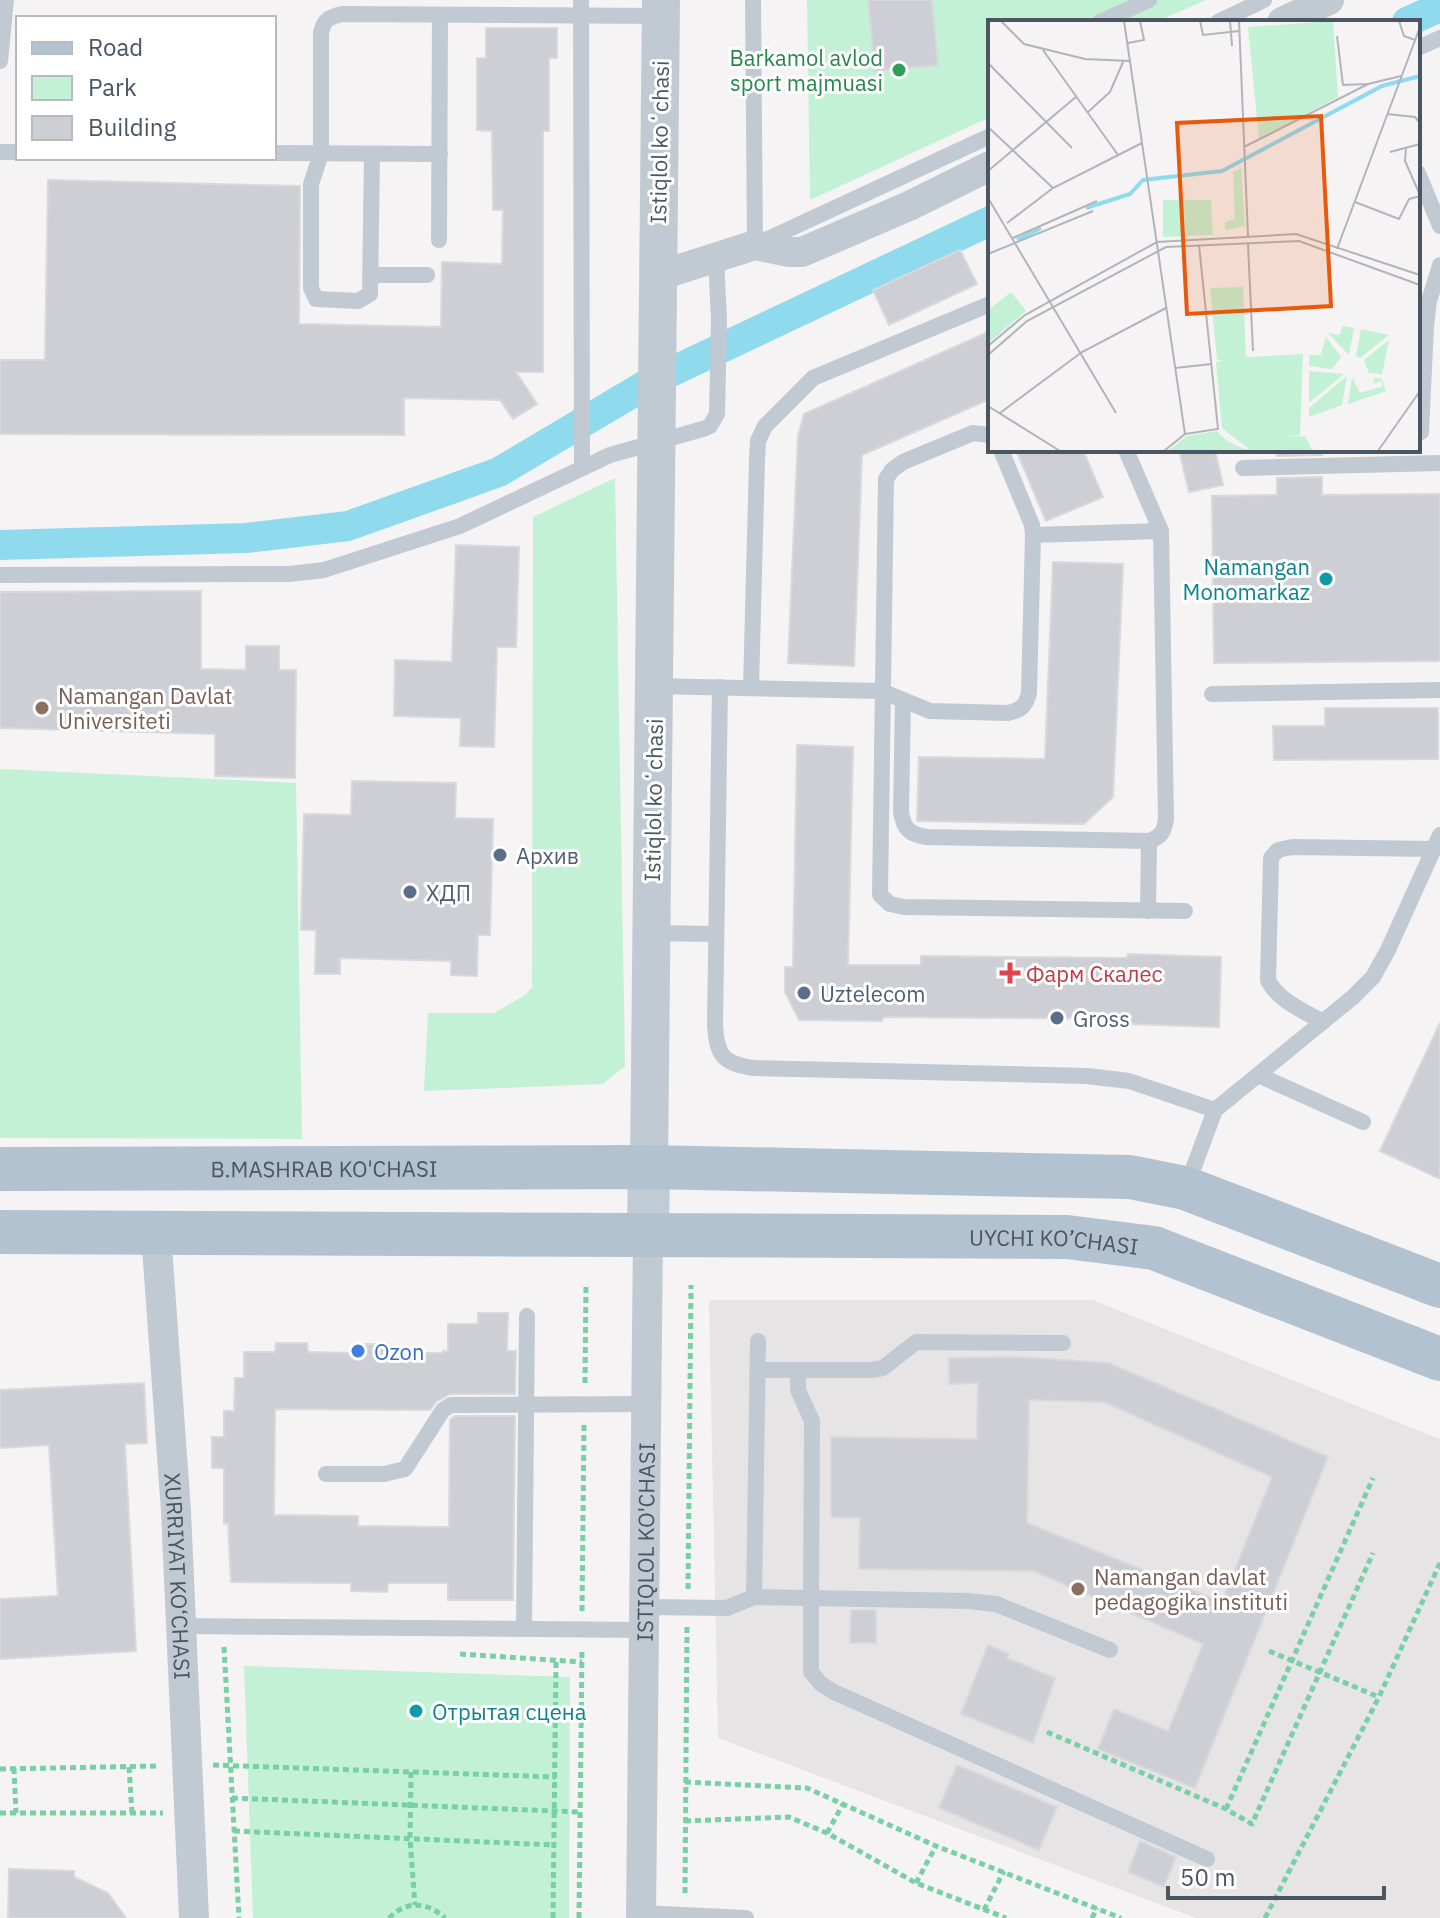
<svg xmlns="http://www.w3.org/2000/svg" width="1440" height="1918" font-family="'IBM Plex Sans',sans-serif">
	<style>
		.education { fill: #e6e4e5 }
		.green { fill: #c3f1d5 }
		.lines { fill: none; stroke-linecap: round; stroke-linejoin: round }
		.canal { stroke: #90daee; stroke-width: 30 }
		.building { fill: #cdcfd5; stroke: #d7d9de; stroke-width: 2; fill-rule: evenodd }
		.path { stroke: #7ad0a6; stroke-width: 5; stroke-dasharray: 6 4; stroke-linecap: butt }
		.service { stroke: #c1cad2; stroke-width: 16 }
		.minor { stroke: #c1cad2; stroke-width: 30 }
		.tertiary { stroke: #c1cad2; stroke-width: 38 }
		.secondary { stroke: #c1cbd6; stroke-width: 42 }
		.primary { stroke: #b3c2d1; stroke-width: 44 }
		.leisure-dot { fill: #2e9e5b; stroke: #fff; stroke-width: 3 }
		.culture-dot { fill: #0f9aa8; stroke: #fff; stroke-width: 3 }
		.education-dot { fill: #8d6e63; stroke: #fff; stroke-width: 3 }
		.service-dot { fill: #5c6f8a; stroke: #fff; stroke-width: 3 }
		.health-dot { fill: #e0444e; stroke: #fff; stroke-width: 3 }
		.shop-dot { fill: #3f7fe0; stroke: #fff; stroke-width: 3 }
		.labels { text-anchor: middle; dominant-baseline: central; stroke-width: 6; stroke-linejoin: round; paint-order: stroke }
		.leisure-label { font-size: 22px; fill: #27864d; stroke: #fff; text-anchor: end }
		.street-label { font-size: 22px; fill: #4a5661; stroke: #fff }
		.culture-label { font-size: 22px; fill: #0d838f; stroke: #fff; text-anchor: end }
		.education-label { font-size: 22px; fill: #785e54; stroke: #fff; text-anchor: start }
		.service-label { font-size: 22px; fill: #4e5e75; stroke: #fff; text-anchor: start }
		.health-label { font-size: 22px; fill: #be3a42; stroke: #fff; text-anchor: start }
		.shop-label { font-size: 22px; fill: #366cbe; stroke: #fff; text-anchor: start }
		.inset-river { fill: none; stroke: #90daee; stroke-width: 4 }
		.inset-road { fill: none; stroke: #b1b4b9; stroke-width: 2 }
		.view { fill: #e8590c; fill-opacity: 0.15; stroke: #e8590c; stroke-width: 4 }
		.inset-edge { fill: none; stroke: #4a5661; stroke-width: 4 }
	</style>
	<rect width="100%" height="100%" fill="#f5f3f3"/>
	<!-- education -->
	<path class="education" d="M709,1300H1093L1440,1439V1918H1196L718,1738Z"/>
	<!-- green -->
	<g class="green">
		<path d="M807,0H1206L1156,22H990V117L810,200Z"/>
		<path d="M615,478L625,1066L603,1084L424,1091L428,1013H494L525,995L532,987L533,517Z"/>
		<path d="M0,769L296,783L302,1139L0,1138Z"/>
		<path d="M244,1666L570,1677L569,1918H253Z"/>
	</g>
	<g class="lines">
		<!-- canal -->
		<g class="canal">
			<path d="M1407,22L1440,7"/>
			<path d="M0,545L246,538L348,526L499,472L654,380L990,221"/>
		</g>
	</g>
	<!-- building -->
	<g class="building">
		<path d="M868,0H932L938,65L875,71Z"/>
		<path d="M486,28H557V58H549V131H543V372H516L537,404L513,419L500,400L404,398V435L0,434V360H45L48,180L300,186L299,324L441,327L442,262L502,264L503,210H493L492,131L477,130V58H486Z"/>
		<path d="M960,250L977,284L889,325L873,290Z"/>
		<path d="M990,331V399L862,455L854,666L788,663L798,436L804,414Z"/>
		<path d="M1016,450H1083L1103,497L1046,521Z"/>
		<path d="M1179,450H1215L1223,485L1189,492Z"/>
		<path d="M1277,450H1322V455L1277,456Z"/>
		<path d="M1322,477V495L1440,494V661L1214,663L1212,496L1277,495V478Z"/>
		<path d="M456,545L519,547L516,647H497L494,747L460,746L461,718L394,716L395,660L452,662Z"/>
		<path d="M1053,562L1123,564L1113,797L1084,824L917,821L919,757L1045,759Z"/>
		<path d="M201,591V669L246,670V646H279V670H296L295,778L215,776V734L0,728V592Z"/>
		<path d="M1325,708H1438V759L1274,760L1273,726H1325Z"/>
		<path d="M797,745L853,747L848,965H921V956L1127,958L1128,954L1221,957L1219,1027L1126,1024V1019L883,1017L882,1021L799,1020L785,992V967H793Z"/>
		<path d="M352,781L456,783L455,818L493,819L490,935H478L477,976L451,975V961L340,958V974H315L316,930H301L304,814L351,815Z"/>
		<path d="M1440,1023V1179L1380,1151Z"/>
		<path d="M478,1313H508L507,1351H516L515,1394H450L437,1401L430,1410L275,1409L274,1515L358,1516V1526L449,1527L450,1420L454,1416H515L513,1600H448V1583H388L387,1592L351,1591V1583L231,1582L228,1523L224,1524V1468H212V1437H224V1411H234L235,1378H244V1352H275L276,1343H307L308,1352L352,1353L353,1344H388V1353H443V1351H448V1324H478Z"/>
		<path d="M1018,1357L1109,1363L1328,1457L1195,1788L1098,1749L1114,1709L1168,1731L1203,1644L1033,1571L859,1569L860,1518L831,1517V1437L977,1439L978,1383L949,1384V1358ZM1029,1400L1104,1402L1272,1477L1222,1602L1027,1523Z"/>
		<path d="M144,1383L147,1443L125,1444L136,1651L0,1659V1599L58,1596L49,1445L0,1448V1390Z"/>
		<path d="M851,1610H876V1643H850Z"/>
		<path d="M988,1645L1009,1654L1007,1658L1055,1678L1033,1743L961,1714Z"/>
		<path d="M957,1765L1057,1807L1039,1850L939,1808Z"/>
		<path d="M1140,1841L1176,1857L1164,1887L1128,1872Z"/>
		<path d="M9,1869L74,1871V1877L108,1893L126,1918H8Z"/>
	</g>
	<g class="lines">
		<!-- path -->
		<g class="path">
			<path d="M585,1383L586,1284"/>
			<path d="M688,1589L691,1285"/>
			<path d="M582,1611L584,1425"/>
			<path d="M224,1647L239,1918"/>
			<path d="M1269,1651L1379,1697"/>
			<path d="M460,1654L582,1662"/>
			<path d="M1047,1732L1226,1809L1252,1824L1373,1553"/>
			<path d="M213,1765L556,1777"/>
			<path d="M129,1767L132,1813"/>
			<path d="M14,1768L16,1813"/>
			<path d="M0,1769L159,1766"/>
			<path d="M411,1772L410,1839L415,1905"/>
			<path d="M685,1782L807,1788L936,1846L1121,1918"/>
			<path d="M232,1798L580,1812"/>
			<path d="M1226,1809L1373,1478"/>
			<path d="M0,1813H163"/>
			<path d="M685,1821L789,1817L827,1833L916,1883L1006,1918"/>
			<path d="M234,1831L554,1845"/>
			<path d="M827,1833L843,1804"/>
			<path d="M916,1883L936,1846"/>
			<path d="M685,1893L687,1627"/>
			<path d="M984,1910L1004,1871"/>
			<path d="M389,1918C406,1900 428,1902 445,1918"/>
			<path d="M553,1918L556,1660"/>
			<path d="M579,1918L582,1649"/>
			<path d="M1092,1918L1097,1908"/>
			<path d="M1265,1918L1379,1697L1440,1563"/>
		</g>
		<!-- service -->
		<g class="service">
			<path d="M581,0L582,468"/>
			<path d="M753,0L755,245L990,136"/>
			<path d="M1100,22L1149,0"/>
			<path d="M1218,22L1264,0"/>
			<path d="M1418,48L1440,38"/>
			<path d="M0,61L6,0"/>
			<path d="M0,152H18"/>
			<path d="M274,153L440,154"/>
			<path d="M372,154L370,294L358,301L316,299L311,288V184L321,154V33C324,19 329,17 342,14L660,16"/>
			<path d="M1418,173L1440,226"/>
			<path d="M439,240L440,15"/>
			<path d="M371,275H427"/>
			<path d="M1421,432L1426,326L1429,301L1440,265"/>
			<path d="M990,435L973,433L903,462L892,470L886,479L880,895L890,904L904,907L1185,911"/>
			<path d="M1243,468L1440,463"/>
			<path d="M1033,535L1161,531"/>
			<path d="M0,575L289,574L324,570L460,526L610,455L703,429L710,426L717,414L719,320L716,257"/>
			<path d="M654,686L881,691L930,711L1008,713C1021,710 1026,706 1029,693L1033,535L1032,525L1001,450"/>
			<path d="M720,687L715,1025C717,1055 722,1063 753,1068L1087,1076L1129,1081L1215,1110"/>
			<path d="M751,688L757,459L758,441L765,426L813,378L990,304"/>
			<path d="M1212,694L1440,690"/>
			<path d="M903,700L901,812C904,829 909,834 926,837L1149,841C1161,837 1164,832 1166,819L1161,531L1126,450"/>
			<path d="M1148,911L1149,841"/>
			<path d="M651,933L716,934"/>
			<path d="M1323,1022C1304,1011 1278,1001 1268,980L1271,858L1278,850L1292,847L1434,849"/>
			<path d="M1258,1075L1363,1122"/>
			<path d="M1186,1188L1215,1110L1353,997L1373,977L1388,950L1440,835"/>
			<path d="M758,1370H871L883,1368L916,1342L1063,1343"/>
			<path d="M798,1370V1390L812,1421L811,1598L968,1601L996,1604L1110,1650"/>
			<path d="M326,1474H384L405,1469L443,1410L451,1405L646,1404"/>
			<path d="M754,1597L811,1598V1672L821,1684L834,1692L1207,1859"/>
			<path d="M644,1607L727,1608L754,1597L758,1341"/>
			<path d="M181,1626L644,1630"/>
			<path d="M524,1629L527,1316"/>
			<path d="M641,1913L746,1918"/>
		</g>
		<!-- minor -->
		<g class="minor">
			<path d="M1282,22L1329,0"/>
			<path d="M658,276L755,245L789,252H802L909,206L990,166"/>
			<path id="s1" d="M156,1233L176,1511L194,1918"/>
			<path id="s2" d="M641,1918L648,1236"/>
		</g>
		<!-- tertiary -->
		<path class="tertiary" d="M649,1167L661,0"/>
		<!-- secondary -->
		<path class="secondary" d="M648,1236L649,1167"/>
		<!-- primary -->
		<g class="primary">
			<path id="s3" d="M0,1169L649,1167L1130,1177L1185,1188L1440,1286"/>
			<path id="s4" d="M0,1232L1067,1237L1154,1248L1440,1359"/>
		</g>
	</g>
	<!-- markers -->
	<circle class="leisure-dot" cx="899" cy="70" r="8"/>
	<g class="culture-dot">
		<circle cx="1326" cy="579" r="8"/>
		<circle cx="416" cy="1711" r="8"/>
	</g>
	<g class="education-dot">
		<circle cx="42" cy="708" r="8"/>
		<circle cx="1078" cy="1589" r="8"/>
	</g>
	<g class="service-dot">
		<circle cx="500" cy="855" r="8"/>
		<circle cx="410" cy="892" r="8"/>
		<circle cx="804" cy="993" r="8"/>
		<circle cx="1057" cy="1018" r="8"/>
	</g>
	<path class="health-dot" d="M1006 961h8v8h8v8h-8v8h-8v-8h-8v-8h8z"/>
	<circle class="shop-dot" cx="358" cy="1351" r="8"/>
	<g class="labels">
		<!-- leisure labels -->
		<g class="leisure-label">
			<text x="883" y="57">Barkamol avlod<tspan x="883" dy="25">sport majmuasi</tspan></text>
		</g>
		<!-- street labels -->
		<g class="street-label">
			<text transform="translate(659 142) rotate(-89)">Istiqlol koʻchasi</text>
			<text transform="translate(653 800) rotate(-89)">Istiqlol koʻchasi</text>
			<text stroke="none"><textPath href="#s3" startOffset="324">B.MASHRAB KO'CHASI</textPath></text>
			<text stroke="none"><textPath href="#s4" startOffset="1054">UYCHI KO’CHASI</textPath></text>
			<text stroke="none"><textPath href="#s2" startOffset="376">ISTIQLOL KO'CHASI</textPath></text>
			<text stroke="none"><textPath href="#s1" startOffset="344">XURRIYAT KO‘CHASI</textPath></text>
		</g>
		<!-- culture labels -->
		<g class="culture-label">
			<text x="1310" y="566">Namangan<tspan x="1310" dy="25">Monomarkaz</tspan></text>
			<text x="432" y="1711" text-anchor="start">Отрытая сцена</text>
		</g>
		<!-- education labels -->
		<g class="education-label">
			<text x="58" y="695">Namangan Davlat<tspan x="58" dy="25">Universiteti</tspan></text>
			<text x="1094" y="1576">Namangan davlat<tspan x="1094" dy="25">pedagogika instituti</tspan></text>
		</g>
		<!-- service labels -->
		<g class="service-label">
			<text x="516" y="855">Архив</text>
			<text x="426" y="892">ХДП</text>
			<text x="820" y="993">Uztelecom</text>
			<text x="1073" y="1018">Gross</text>
		</g>
		<!-- health labels -->
		<g class="health-label">
			<text x="1026" y="973">Фарм Скалес</text>
		</g>
		<!-- shop labels -->
		<g class="shop-label">
			<text x="374" y="1351">Ozon</text>
		</g>
	</g>
	<!-- overview -->
	<g transform="translate(988 20)">
		<rect width="432" height="432" fill="#f5f3f3"/>
		<path d="M345,1L350,77L271,119L260,7ZM253,148L257,206L237,210V202L247,199L245,152ZM175,180H223L225,215L175,217ZM255,267L258,337L315,334L312,415L295,417L317,416L325,431H180L199,416L229,411L239,421L256,429H261L234,408L228,342L235,341L229,340L222,268ZM23,272L38,291L0,323V290ZM354,306L366,308L361,335L340,313L352,315ZM373,309L401,315L372,338L368,336ZM338,317L353,337L344,349L321,346V335H333ZM401,320L394,354L381,353L376,340ZM321,351L356,354L321,383ZM359,356L354,385L321,397V388ZM364,357L372,373L395,366L393,361L385,364L387,358L394,359L398,371L360,384Z" fill="#c3f1d5"/>
		<path class="inset-river" d="M98,188L142,174L155,160L234,151L394,66L432,56M29,220L53,208"/>
		<path class="inset-road" d="M13,1L36,24L97,39L142,41M136,1L197,414L176,431M176,1H206M212,1L215,15L251,11M242,1L244,26M251,1L260,216M411,1L416,16L427,20M349,16L355,65L380,64M140,23L156,20L152,1M55,30L130,135M0,43L84,128M100,92L122,72L135,42M399,94L427,97L432,103M0,107L65,168M256,127L380,64L413,56M418,128L417,141L432,175M402,132L432,124M0,151L89,76M0,178L128,393M367,182L411,199L421,179L432,176M19,203L65,168L154,123M25,218L109,181M260,224L265,331M349,229L432,7M0,234L105,191M0,326L37,295L169,222L308,214L432,255M0,335L39,301L178,227L311,221L432,265M187,348L224,344M0,386L72,431M12,393L94,332L178,288M197,414L230,409L211,225M390,431L432,371"/>
		<path class="view" d="M333,96L343,286L199,294L189,103Z"/>
		<rect width="432" height="432" class="inset-edge"/>
	</g>
	<!-- legend -->
	<rect x="16" y="16" width="260" height="144" fill="#ffffff" stroke="#b7bbc0" stroke-width="2"/>
	<rect x="32" y="42" width="40" height="12" fill="#b3c2d1" stroke="#b7bbc0" stroke-width="2"/>
	<text x="88" y="56" font-size="24" fill="#4a5661">Road</text>
	<rect x="32" y="76" width="40" height="24" fill="#c3f1d5" stroke="#b7bbc0" stroke-width="2"/>
	<text x="88" y="96" font-size="24" fill="#4a5661">Park</text>
	<rect x="32" y="116" width="40" height="24" fill="#cdcfd5" stroke="#b7bbc0" stroke-width="2"/>
	<text x="88" y="136" font-size="24" fill="#4a5661">Building</text>
	<!-- scale -->
	<path d="M1168 1886v12h216v-12" fill="none" stroke="#4a5661" stroke-width="4"/>
	<text x="1180" y="1886" font-size="24" fill="#4a5661" stroke="#ffffff" stroke-width="6" paint-order="stroke">50 m</text>
</svg>
